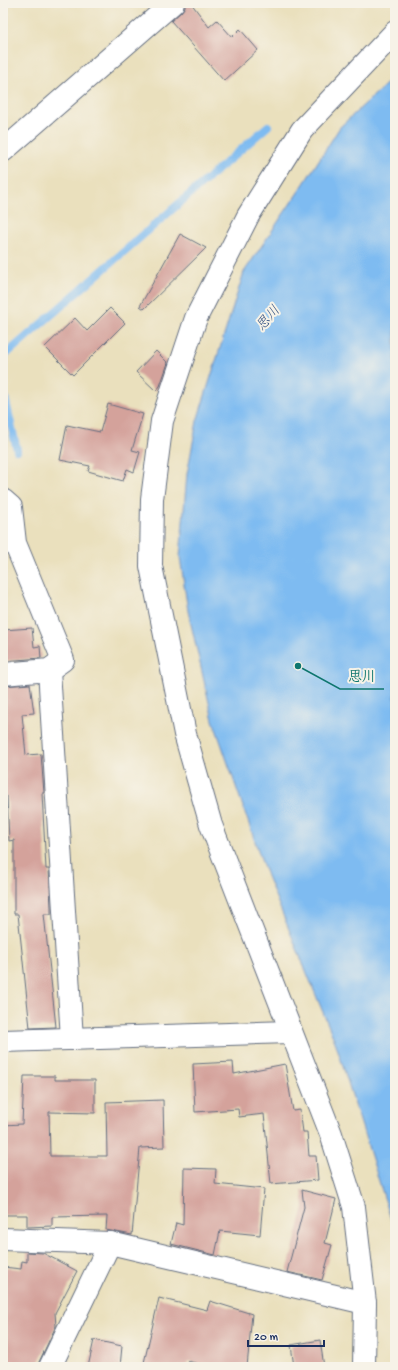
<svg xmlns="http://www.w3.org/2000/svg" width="398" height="1370" font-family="'Gochi Hand','Klee One',sans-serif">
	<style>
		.water { fill: #7ebbf1; stroke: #4c75a8 }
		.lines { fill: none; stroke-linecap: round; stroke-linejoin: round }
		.stream { stroke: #7ebbf1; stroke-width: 8 }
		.building { fill: #d4a29b }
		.minor-casing { stroke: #636d7f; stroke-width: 24 }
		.minor { stroke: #fff; stroke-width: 22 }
		.labels { text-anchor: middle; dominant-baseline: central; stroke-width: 4; stroke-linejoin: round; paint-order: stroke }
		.water-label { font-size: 14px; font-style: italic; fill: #345283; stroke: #f7f3e8 }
		.leader { fill: none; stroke: #0f766e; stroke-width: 1.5 }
		.callout-dot { fill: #0f766e; stroke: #f7f3e8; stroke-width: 1.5 }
		.callout-label { font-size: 14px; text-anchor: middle; font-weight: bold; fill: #0f766e; stroke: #f7f3e8; stroke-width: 4; stroke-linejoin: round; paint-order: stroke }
	</style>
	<rect width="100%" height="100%" fill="#f7f3e8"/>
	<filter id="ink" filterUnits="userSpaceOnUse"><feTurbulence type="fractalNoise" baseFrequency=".025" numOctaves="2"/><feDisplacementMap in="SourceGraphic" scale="8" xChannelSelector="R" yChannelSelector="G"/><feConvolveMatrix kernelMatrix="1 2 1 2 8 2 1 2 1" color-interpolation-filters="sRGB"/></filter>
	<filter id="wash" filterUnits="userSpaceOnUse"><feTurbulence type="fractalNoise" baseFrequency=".012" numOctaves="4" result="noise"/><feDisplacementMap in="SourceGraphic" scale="16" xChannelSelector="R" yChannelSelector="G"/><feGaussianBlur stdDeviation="0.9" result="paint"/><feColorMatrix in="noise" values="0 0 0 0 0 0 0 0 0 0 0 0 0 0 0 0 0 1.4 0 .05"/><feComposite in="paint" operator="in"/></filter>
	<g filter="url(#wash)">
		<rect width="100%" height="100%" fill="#eae0bd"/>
		<!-- water -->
		<path class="water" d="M395,76V1237L394,1229L336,1044L267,876L213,720L188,611L180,557L187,474L197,421L244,272L303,185L340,127Z"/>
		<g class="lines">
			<!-- stream -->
			<g class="stream">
				<path d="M3,357L268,126"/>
				<path d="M3,389L17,450"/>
			</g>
		</g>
		<g id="blocks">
			<!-- building -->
			<g class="building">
				<path d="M185,3H191L209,27L217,20L232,37L240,29L258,50L224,81L171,21L181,12L185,7Z"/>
				<path d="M180,234L206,248L144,309L140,306Z"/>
				<path d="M110,308L125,323L73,375L45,347L75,318L87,331Z"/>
				<path d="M156,351L168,363L160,386L156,391L136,372Z"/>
				<path d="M108,404L143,414L132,450L140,452L134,472L127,469L123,481L88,471L90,466L60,460L67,425L100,432Z"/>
				<path d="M32,628L34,647L40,646L41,658L3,661V630Z"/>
				<path d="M30,684L34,713L22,714L26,755L41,754L44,793H42L46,869H49L51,907V914H44L56,1027L30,1028L18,914H14V840L9,841L7,796L3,797V686Z"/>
				<path d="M233,1062L234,1074L285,1064L293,1111L300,1110L303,1132H307L309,1156H316L318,1180L271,1184L264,1114L239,1117L238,1109L195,1112L193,1064Z"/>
				<path d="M24,1076H55V1080H95V1113L49,1112L50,1156H107L106,1102L163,1100L164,1147L140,1148L132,1235L106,1230L107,1216L52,1217V1226L27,1227V1215H3V1125L22,1124Z"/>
				<path d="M184,1168L216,1169L215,1184L264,1189L260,1235L220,1231L215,1255L171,1244L176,1223L183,1225Z"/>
				<path d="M302,1190L336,1199L325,1243L332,1245L322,1280L287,1272L304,1207Z"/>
				<path d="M27,1252L43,1253L77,1271L55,1313L56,1326L39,1362L38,1367H3V1267L21,1269L22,1261L27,1262Z"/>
				<path d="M159,1298L207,1310L210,1301L252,1314L247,1367H209L188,1361L186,1367H143Z"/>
				<path d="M94,1340L122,1346L120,1367H88Z"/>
				<path d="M320,1340L324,1367H294L291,1345Z"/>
			</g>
		</g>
	</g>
	<g filter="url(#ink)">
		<use href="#blocks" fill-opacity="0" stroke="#636d7f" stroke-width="1"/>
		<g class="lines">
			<!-- minor casing -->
			<g class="minor-casing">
				<g id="minor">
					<path d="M3,151L173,3"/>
					<path d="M3,500L11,507L15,543L63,660L49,670L3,674"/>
					<path d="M49,670L72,1039"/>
					<path d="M3,1041L290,1032"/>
					<path d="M3,1239L110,1243L365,1303"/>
					<path d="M50,1367L110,1243"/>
					<path d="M364,1367L365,1303L354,1207L331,1134L211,825L185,734L151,566L152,499L162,421L196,318L248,216L302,130L395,32"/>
				</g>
			</g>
			<!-- minor -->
			<use href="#minor" class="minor"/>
		</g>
	</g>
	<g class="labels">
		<!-- water labels -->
		<g class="water-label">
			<text transform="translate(269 319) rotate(-49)">思川</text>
		</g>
	</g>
	<!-- callouts -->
	<path class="leader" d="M298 666L340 689H384"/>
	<circle class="callout-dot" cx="298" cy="666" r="4"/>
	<g class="callout-label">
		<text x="362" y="681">思川</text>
	</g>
	<!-- margin -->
	<rect width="398" height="1370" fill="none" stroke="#f7f3e8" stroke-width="16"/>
	<!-- scale -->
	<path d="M248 1340v6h76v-6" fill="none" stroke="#1b2f5e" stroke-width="2"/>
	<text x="254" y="1340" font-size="12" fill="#1b2f5e" stroke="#f7f3e8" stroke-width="3" paint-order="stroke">20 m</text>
</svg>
